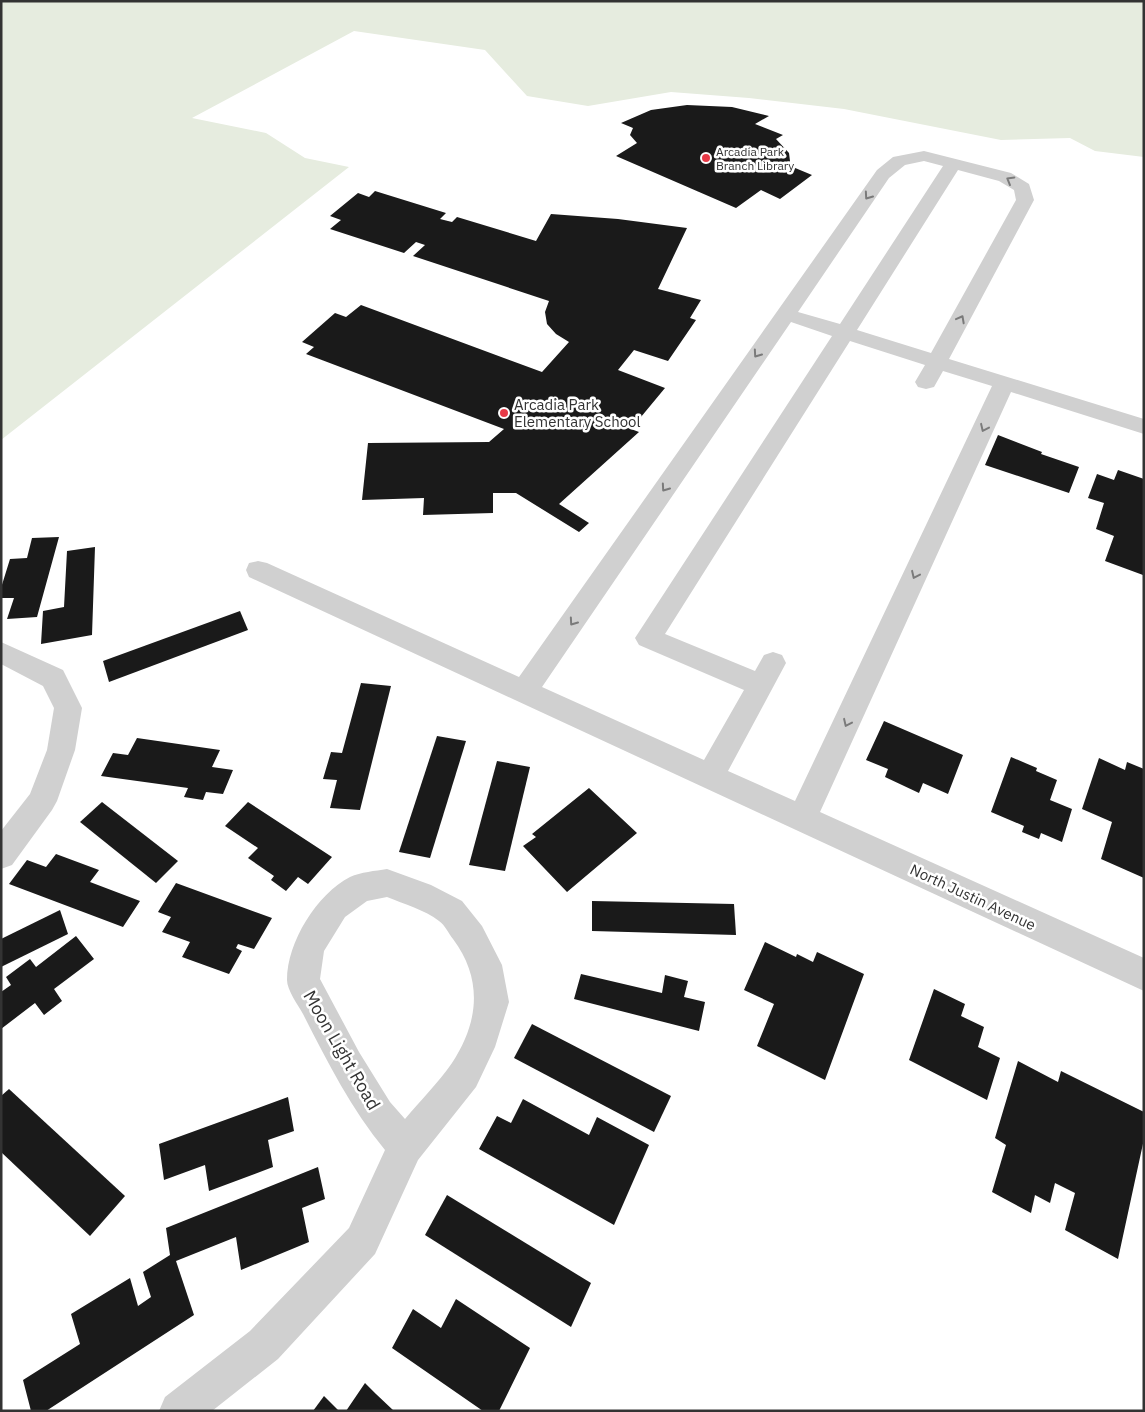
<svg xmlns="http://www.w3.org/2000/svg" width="1145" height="1412" font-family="'IBM Plex Sans',sans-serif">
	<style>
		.green { fill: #e6ecdf }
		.building { fill: #1a1a1a }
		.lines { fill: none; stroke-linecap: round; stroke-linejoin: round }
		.minor { fill: #d0d0d0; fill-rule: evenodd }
		.oneway { stroke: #7a7a7a }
		.poi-dot { fill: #e63946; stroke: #fff; stroke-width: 2 }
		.labels { text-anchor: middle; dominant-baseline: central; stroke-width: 5; stroke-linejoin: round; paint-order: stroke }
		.far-poi-label { font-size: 12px; fill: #333; stroke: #fff; text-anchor: start }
		.poi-label { font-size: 15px; fill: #333; stroke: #fff; text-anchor: start }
		.street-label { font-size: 15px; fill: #333; stroke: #fff }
		.near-street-label { font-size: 18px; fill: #333; stroke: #fff }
	</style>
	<rect width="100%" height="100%" fill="#fff"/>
	<!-- green -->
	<path class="green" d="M1,1H1144V157L1095,151L1070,138L1001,140L844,109L749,98L671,92L588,106L527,96L485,50L354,31L192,118L266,133L305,158L349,167L1,440Z"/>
	<!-- building -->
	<g class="building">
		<path d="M687,105L732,107L769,116L755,124L783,135L776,139L789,153L790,161L788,165L812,175L780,199L761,190L736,208L616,156L637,143L630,135L633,128L621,123L651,110Z"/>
		<path d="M375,191L446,213L440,219L452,222L457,217L536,241L551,214L618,219L687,228L658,289L701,300L690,318L696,320L668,361L634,350L618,370L665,388L631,429L639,432L559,504L589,523L579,532L516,493H493V513L423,515L424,498L362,500L368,443L489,442L504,429L306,354L314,347L302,342L335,313L346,317L361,305L542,372L569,342L556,334L547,324L545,312L549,301L413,256L425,245L416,242L404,253L330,229L341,220L330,216L358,193L369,197Z"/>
		<path d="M998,435L1042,452L1041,454L1079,467L1069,493L985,465Z"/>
		<path d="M1118,470L1144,479L1143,575L1105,561L1114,536L1096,529L1104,503L1088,498L1097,474L1114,480Z"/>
		<path d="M59,537L37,617L7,619L14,598H1V588L10,559L27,558L32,538Z"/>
		<path d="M95,547L92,635L41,644L43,611L64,607L67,551Z"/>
		<path d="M240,611L248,630L109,682L103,661Z"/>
		<path d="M361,683L391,686L360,810L330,808L337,780L323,779L331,752L342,753Z"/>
		<path d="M884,721L963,755L948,794L923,783L919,793L885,777L888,769L866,760Z"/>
		<path d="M437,736L466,741L430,858L399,852Z"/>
		<path d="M137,738L220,750L212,767L233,770L223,794L206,792L203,800L184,797L188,788L101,776L113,753L128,755Z"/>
		<path d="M1011,757L1037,768L1036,771L1057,780L1050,800L1072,809L1062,842L1041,833L1039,839L1022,832L1024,826L991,812Z"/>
		<path d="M1099,758L1125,770L1127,762L1144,769V878L1101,859L1112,822L1082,809Z"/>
		<path d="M497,761L530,767L505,871L469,865Z"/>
		<path d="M589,788L637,833L567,892L523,846L536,837L532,834Z"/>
		<path d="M102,802L178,861L156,883L80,822Z"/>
		<path d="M248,802L332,857L308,884L298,877L286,891L271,880L274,876L248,858L258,848L225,826Z"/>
		<path d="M56,854L99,870L90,882L140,901L123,927L9,884L27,860L46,867Z"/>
		<path d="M176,883L272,918L254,949L238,944L236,948L242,951L229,974L182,957L190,942L162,932L171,917L158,912Z"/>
		<path d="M592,901L734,904L736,935L592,931Z"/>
		<path d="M60,910L68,934L1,967V939Z"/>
		<path d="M76,936L94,959L54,989L62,1001L44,1015L35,1003L1,1029V992L11,985L6,977L30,959L36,967Z"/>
		<path d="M765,942L796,957L797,954L813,962L817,952L864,974L825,1080L757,1046L774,1004L744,990Z"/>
		<path d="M581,974L662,993L665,975L688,981L684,997L705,1002L699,1031L574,999Z"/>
		<path d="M934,989L965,1004L961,1016L984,1027L978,1047L1000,1058L987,1100L909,1060Z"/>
		<path d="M532,1024L671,1096L654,1132L514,1058Z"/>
		<path d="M1018,1061L1058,1082L1061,1071L1144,1112V1139L1118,1259L1065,1230L1075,1193L1055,1183L1050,1203L1035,1195L1031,1213L992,1192L1006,1145L995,1138Z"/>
		<path d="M9,1089L125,1196L90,1236L1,1152V1096Z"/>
		<path d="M288,1097L294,1131L268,1140L273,1167L209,1191L205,1165L164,1180L159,1144Z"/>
		<path d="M523,1099L589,1135L597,1117L649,1145L614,1225L479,1149L497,1116L511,1123Z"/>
		<path d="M318,1167L325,1199L302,1208L309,1242L241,1270L236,1237L176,1261L194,1315L46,1411H31L23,1380L80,1344L71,1314L130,1278L138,1306L151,1297L143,1272L170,1255L166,1228Z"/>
		<path d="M447,1195L591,1283L571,1327L425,1235Z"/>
		<path d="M456,1299L530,1348L499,1411H483L392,1348L413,1309L441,1328Z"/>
		<path d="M365,1383L376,1394L394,1411H346Z"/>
		<path d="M324,1396L339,1411H313Z"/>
	</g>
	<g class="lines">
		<!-- minor -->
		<g class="minor">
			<path d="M924,151L1011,173L1029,184L1034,200L949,359L1144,419V434L1011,392L820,812L1144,958V991L249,577L246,570L249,563L258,561L267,563L519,677L877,170L893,157ZM924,161L943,166L840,324L798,312L889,178L905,165ZM958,170L999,181L1014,190L1016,200L931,353L857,330ZM791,322L832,336L635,638L639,645L744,690L704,760L542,687ZM850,341L925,365L915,382L918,387L926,389L934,387L943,371L992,386L795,801L728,771L786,663L782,655L773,652L764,655L755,671L665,634Z"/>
			<path d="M1,642L63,670L82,708L75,750L57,801L52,810L12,865L1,869V831L30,794L47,750L54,708L43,686L1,664Z"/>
			<path d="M387,869L431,885L462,901L482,926L502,965L509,1002L495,1047L476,1087L418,1160L375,1254L278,1359L212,1411H159L165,1397L250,1331L349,1228L385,1150C351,1109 327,1061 303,1014C298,1005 287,990 287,980C287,942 317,894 350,877C361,872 375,871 387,869ZM387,897C404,904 425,910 439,921C445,925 449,934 453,939C483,979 479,1022 452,1063C438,1083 420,1101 405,1119L390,1102L359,1052L320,979L324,951L345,917L367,901Z"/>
		</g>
	</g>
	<!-- one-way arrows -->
	<defs><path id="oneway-chevron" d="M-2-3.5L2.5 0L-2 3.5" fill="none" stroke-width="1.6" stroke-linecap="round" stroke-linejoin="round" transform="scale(1.25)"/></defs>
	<g class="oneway">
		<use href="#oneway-chevron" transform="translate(1010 180) rotate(-150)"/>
		<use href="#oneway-chevron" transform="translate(868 196) rotate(125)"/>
		<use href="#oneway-chevron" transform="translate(961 319) rotate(-62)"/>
		<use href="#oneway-chevron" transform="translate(757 354) rotate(125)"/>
		<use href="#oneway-chevron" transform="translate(984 428) rotate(115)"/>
		<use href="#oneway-chevron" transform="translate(665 488) rotate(125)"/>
		<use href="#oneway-chevron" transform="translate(915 575) rotate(115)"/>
		<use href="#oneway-chevron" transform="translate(573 622) rotate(125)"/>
		<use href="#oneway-chevron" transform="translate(847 723) rotate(115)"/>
	</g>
	<!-- markers -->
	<g class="poi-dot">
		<circle cx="706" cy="158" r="5"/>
		<circle cx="504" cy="413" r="5"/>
	</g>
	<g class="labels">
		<!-- far-poi labels -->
		<g class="far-poi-label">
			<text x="716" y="151">Arcadia Park<tspan x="716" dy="14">Branch Library</tspan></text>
		</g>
		<!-- poi labels -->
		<g class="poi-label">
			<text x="514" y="404">Arcadia Park<tspan x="514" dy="17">Elementary School</tspan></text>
		</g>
		<!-- street labels -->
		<g class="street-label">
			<text transform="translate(973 897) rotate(25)">North Justin Avenue</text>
		</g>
		<!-- near-street labels -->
		<g class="near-street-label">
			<text transform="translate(342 1050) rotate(60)">Moon Light Road</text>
		</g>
	</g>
	<!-- border -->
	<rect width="1145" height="1412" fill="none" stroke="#333333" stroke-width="5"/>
</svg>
